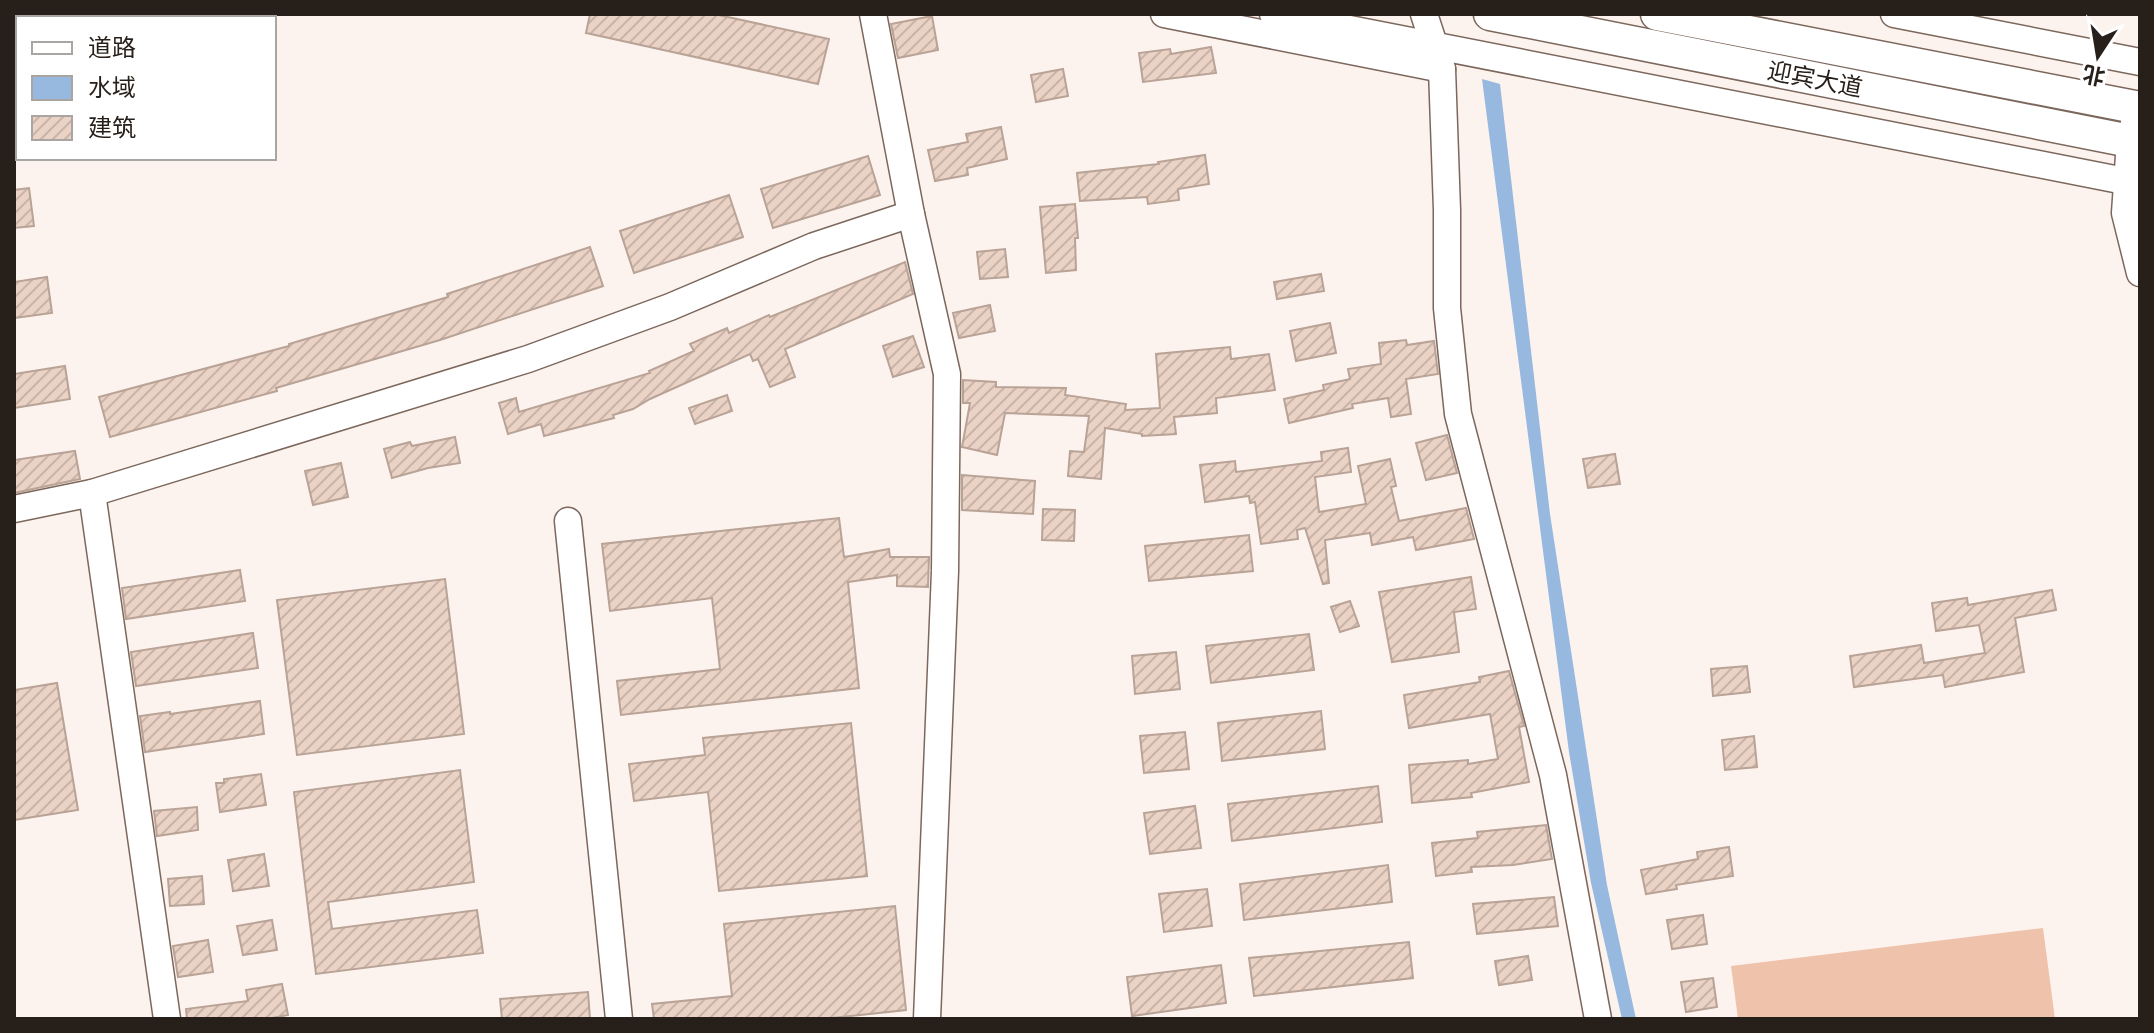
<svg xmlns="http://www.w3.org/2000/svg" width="2154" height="1033" font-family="Raleway,'Noto Sans SC',sans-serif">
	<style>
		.pitch { fill: #efc2ab }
		.water { fill: #97b9e0 }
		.building { fill: url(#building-hatch); stroke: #b9a296; stroke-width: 2 }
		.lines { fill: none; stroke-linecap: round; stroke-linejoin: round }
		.minor-casing { stroke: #7c675c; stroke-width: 29 }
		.major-casing { stroke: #7c675c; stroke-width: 35 }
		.minor { stroke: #fff; stroke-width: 26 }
		.major { stroke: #fff; stroke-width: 32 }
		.labels { text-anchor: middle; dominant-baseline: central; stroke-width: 7; stroke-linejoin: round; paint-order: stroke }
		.street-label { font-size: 24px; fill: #271f1a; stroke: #fff }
	</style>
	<defs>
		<pattern id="building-hatch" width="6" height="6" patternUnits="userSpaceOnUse" patternTransform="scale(2)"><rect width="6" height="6" fill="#ead2c5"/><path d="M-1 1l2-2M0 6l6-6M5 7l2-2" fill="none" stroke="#c9b4a9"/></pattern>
	</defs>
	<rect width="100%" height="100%" fill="#fdf3ee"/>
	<!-- pitch -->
	<path class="pitch" d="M2043,928L2055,1019H1738L1731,966Z"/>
	<!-- water -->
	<path class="water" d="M1482,79L1500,84L1550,514L1607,885L1636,1019H1622L1591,883L1569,752Z"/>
	<!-- building -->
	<g class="building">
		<path d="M590,14H714L829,39L818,84L586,33Z"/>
		<path d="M932,16L938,50L898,58L891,24Z"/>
		<path d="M1211,47L1216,73L1143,82L1139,53L1170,49L1171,54Z"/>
		<path d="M1063,69L1068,96L1036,102L1031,75Z"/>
		<path d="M1001,127L1007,159L967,168L968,175L935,181L928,150L968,142L966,134Z"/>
		<path d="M1205,155L1209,184L1178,189L1179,200L1148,204L1147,197L1080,201L1077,173L1159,164L1158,162Z"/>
		<path d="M868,156L880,195L773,228L761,189Z"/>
		<path d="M29,188L34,226L14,228V190Z"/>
		<path d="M729,195L743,237L634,273L620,231Z"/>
		<path d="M1075,204L1078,238H1075L1076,270L1046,273L1040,207Z"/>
		<path d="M590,247L603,286L440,340L276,388L277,391L110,437L99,397L289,346V344L448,297L447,294Z"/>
		<path d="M1005,249L1008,277L980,279L977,252Z"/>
		<path d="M905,262L913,294L785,349L795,377L770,387L758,359L753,361L750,354L650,399L633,409L613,415L614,418L544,436L541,424L508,434L499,403L516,398L519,412L650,373L649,371L694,351L690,344L727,328L729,333L769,315L770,317Z"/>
		<path d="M1321,274L1324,291L1277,299L1274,282Z"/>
		<path d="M47,277L52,313L14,318V282Z"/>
		<path d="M990,305L995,331L959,338L953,313Z"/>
		<path d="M1330,323L1336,353L1296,361L1290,331Z"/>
		<path d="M913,336L924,367L893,377L883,346Z"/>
		<path d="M1406,340L1407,345L1434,341L1438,374L1406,379L1411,414L1391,417L1388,398L1352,404L1353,408L1289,423L1284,399L1324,390L1323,385L1350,379L1348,369L1381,364L1379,343Z"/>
		<path d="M1230,347L1231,359L1269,354L1275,390L1216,398L1217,413L1174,417L1176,434L1142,436V434L1105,428L1101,479L1068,476L1070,451L1084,452L1089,416L1005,413L997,455L962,447L970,403H963V380L996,382V387L1066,388L1065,395L1126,404L1125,410L1160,408L1156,354Z"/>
		<path d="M65,366L70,399L14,408V374Z"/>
		<path d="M727,395L732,411L695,424L689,408Z"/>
		<path d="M1447,435L1457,473L1426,480L1416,443Z"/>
		<path d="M455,437L460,463L428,468L392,478L384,449L410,442L412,446Z"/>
		<path d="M1348,448L1351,472L1315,477L1319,512L1366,504L1358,466L1390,459L1396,486L1391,487L1399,521L1466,508L1474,539L1416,550L1413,537L1372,545L1370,533L1325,540L1329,583L1323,584L1305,528L1297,530L1298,539L1261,544L1255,502L1250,503L1249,496L1205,502L1200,465L1235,461L1236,472L1322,461L1321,452Z"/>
		<path d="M75,451L80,479L14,493V460Z"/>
		<path d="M1615,454L1620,484L1588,488L1583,459Z"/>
		<path d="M341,463L348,497L313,505L305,471Z"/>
		<path d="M962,475L1035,481L1033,514L962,510Z"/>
		<path d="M1043,509L1075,510L1074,541L1042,540Z"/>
		<path d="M839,518L844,557L889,549L890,557H929L928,587L897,586V575L848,582L859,688L621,715L617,681L720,669L712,598L610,611L602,544Z"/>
		<path d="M1249,535L1253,571L1149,581L1145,546Z"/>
		<path d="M240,570L245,601L126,619L122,588Z"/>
		<path d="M1471,577L1476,609L1454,612L1459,652L1392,662L1379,592Z"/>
		<path d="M445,579L464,734L297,755L277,600Z"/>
		<path d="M2052,590L2056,610L2015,618L2024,672L1945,687L1943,675L1854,687L1850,656L1921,645L1924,663L1985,653L1979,625L1936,631L1932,603L1967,598L1968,605Z"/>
		<path d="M1350,601L1359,626L1340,632L1331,607Z"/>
		<path d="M253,633L258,668L136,686L131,652Z"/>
		<path d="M1309,634L1314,670L1211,683L1206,646Z"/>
		<path d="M1176,652L1180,689L1135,694L1132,656Z"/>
		<path d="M1747,666L1750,692L1713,696L1711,669Z"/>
		<path d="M1509,671L1524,726L1519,727L1529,782L1471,793L1472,797L1412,803L1409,765L1468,760V764L1498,759L1490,714L1409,728L1404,695L1480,682L1479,677Z"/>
		<path d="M57,683L78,810L14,820V690Z"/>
		<path d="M260,701L264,734L145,752L140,716L170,712V714Z"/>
		<path d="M1321,711L1325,749L1222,761L1218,723Z"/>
		<path d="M851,723L867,876L719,891L708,792L634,801L629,764L705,755L703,738Z"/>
		<path d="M1185,732L1189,769L1144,773L1140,736Z"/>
		<path d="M1754,736L1757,767L1725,770L1722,740Z"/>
		<path d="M460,770L474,882L328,902L332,929L477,910L483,953L316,974L294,792Z"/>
		<path d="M261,774L266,805L220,812L216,783H224V779Z"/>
		<path d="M1378,786L1382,822L1232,841L1228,804Z"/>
		<path d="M1195,806L1201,848L1150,854L1144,813Z"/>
		<path d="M197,807L198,830L157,836L154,811Z"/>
		<path d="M1546,825L1552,859L1513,865L1471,867L1472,872L1436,876L1432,843L1478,838L1477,832Z"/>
		<path d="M1729,847L1733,876L1676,885L1677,889L1646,894L1641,870L1698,859L1697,852Z"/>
		<path d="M264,854L269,886L233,891L228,860Z"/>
		<path d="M1388,865L1392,902L1244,920L1240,884Z"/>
		<path d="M202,876L204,904L170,906L168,879Z"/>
		<path d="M1207,889L1212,926L1164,932L1159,894Z"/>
		<path d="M1554,897L1558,926L1477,934L1473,904Z"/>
		<path d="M895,906L906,1010L823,1019H654L652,1004L732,996L724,924Z"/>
		<path d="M1703,915L1707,944L1672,949L1667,920Z"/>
		<path d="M272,920L277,950L243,955L237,926Z"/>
		<path d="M208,940L213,972L178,977L173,946Z"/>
		<path d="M1409,942L1413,978L1254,996L1249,958Z"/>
		<path d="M1528,956L1532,980L1499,985L1495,961Z"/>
		<path d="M1221,965L1226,1003L1132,1016L1127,977Z"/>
		<path d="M1713,978L1717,1007L1686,1012L1681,982Z"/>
		<path d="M282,984L288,1015L267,1019H187L186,1009L248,1001L246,990Z"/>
		<path d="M588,992L590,1019H502L500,999Z"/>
	</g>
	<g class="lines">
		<!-- minor casing -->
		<g class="minor-casing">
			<g id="minor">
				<path d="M873,14L911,214L947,374L945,571L927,1019"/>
				<path d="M1164,14L1442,69"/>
				<path d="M1273,14L2140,184"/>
				<path d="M1424,14L1442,69L1447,210V308L1458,414L1553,775L1598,1019"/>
				<path d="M1894,14L2140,62"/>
				<path d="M2134,123L2130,141L2125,213L2140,273"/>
				<path d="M92,493L167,1019"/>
				<path d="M14,509L92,493L528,359L670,307L814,246L911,214"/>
				<path d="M568,521L619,1019"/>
			</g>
		</g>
		<!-- major casing -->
		<g class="major-casing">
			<g id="major">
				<path d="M1490,14L2140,143"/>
				<path d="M1657,14L2140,108"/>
			</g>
		</g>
		<!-- minor -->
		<use href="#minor" class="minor"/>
		<!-- major -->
		<use href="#major" class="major"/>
	</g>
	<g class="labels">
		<!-- street labels -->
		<g class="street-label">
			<text transform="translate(1815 79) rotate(11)">迎宾大道</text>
		</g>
	</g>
	<!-- border -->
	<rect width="2154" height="1033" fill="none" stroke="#271f1a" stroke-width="32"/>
	<!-- legend -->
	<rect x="16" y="16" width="260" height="144" fill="#ffffff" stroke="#a9a5a3" stroke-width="2"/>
	<rect x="32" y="42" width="40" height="12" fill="#ffffff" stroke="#a9a5a3" stroke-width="2"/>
	<text x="88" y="56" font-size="24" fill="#271f1a">道路</text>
	<rect x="32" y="76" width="40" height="24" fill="#97b9e0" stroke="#a9a5a3" stroke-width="2"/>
	<text x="88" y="96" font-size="24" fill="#271f1a">水域</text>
	<rect x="32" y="116" width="40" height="24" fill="url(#building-hatch)" stroke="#a9a5a3" stroke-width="2"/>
	<text x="88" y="136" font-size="24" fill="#271f1a">建筑</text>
	<!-- north arrow -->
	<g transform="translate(2098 56) rotate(192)" stroke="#ffffff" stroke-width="6" paint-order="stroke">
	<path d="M0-6L14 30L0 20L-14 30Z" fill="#271f1a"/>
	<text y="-12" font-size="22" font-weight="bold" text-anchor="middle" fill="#271f1a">北</text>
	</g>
</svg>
